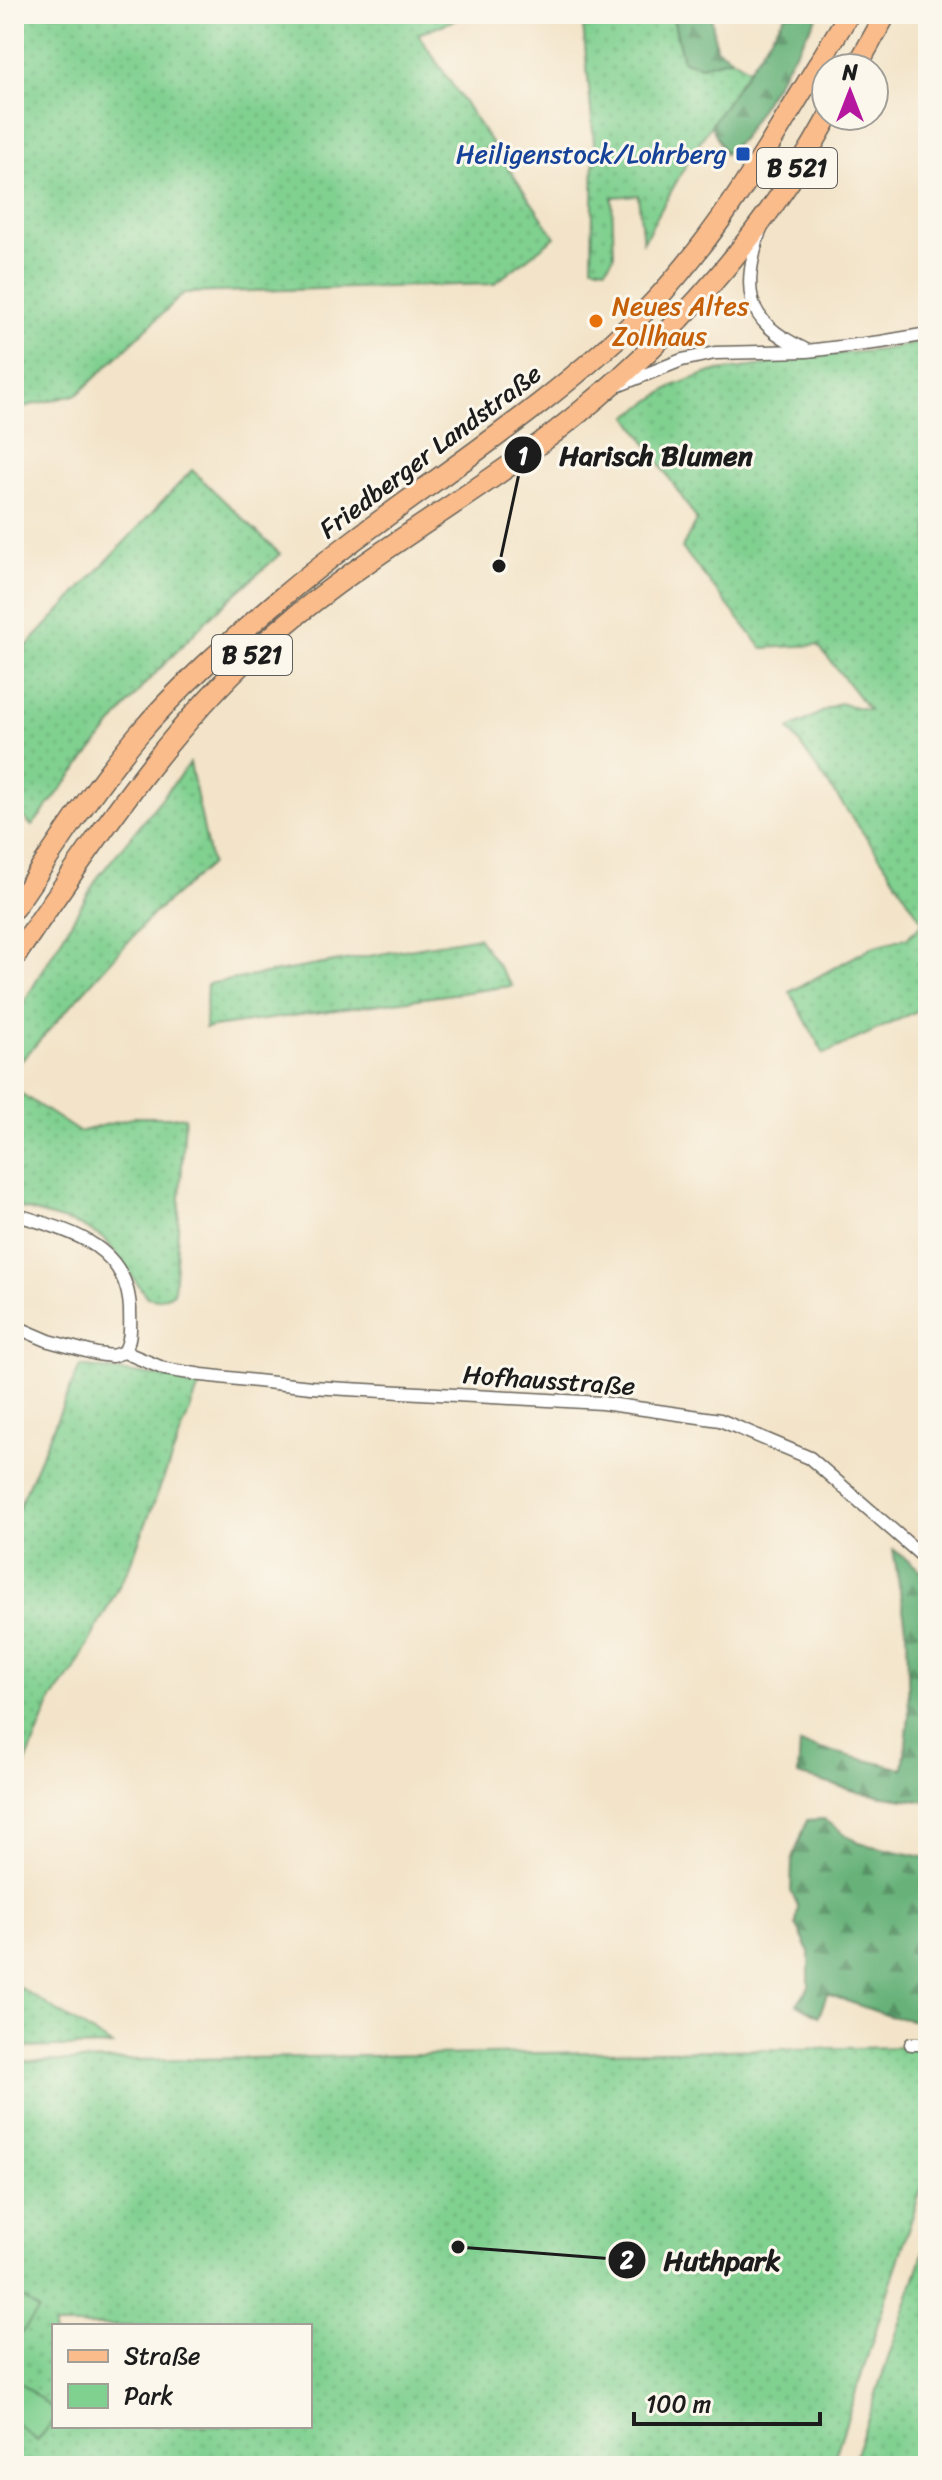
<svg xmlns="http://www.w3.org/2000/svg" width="942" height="2480" font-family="Sriracha,sans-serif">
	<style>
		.green { fill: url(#green-dots); stroke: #4e7656; stroke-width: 2; fill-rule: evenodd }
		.forest { fill: url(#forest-firs); stroke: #42674b; stroke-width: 2 }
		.pitch { fill: #80d090; stroke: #4e7656; stroke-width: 2 }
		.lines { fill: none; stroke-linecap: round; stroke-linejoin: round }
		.street-casing { stroke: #676259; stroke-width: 15 }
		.primary-casing { stroke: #676259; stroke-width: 23 }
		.street { stroke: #fff; stroke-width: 12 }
		.primary { stroke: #fabc8b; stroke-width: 20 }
		.transit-dot { fill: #1a4fb4; stroke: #fbf7ec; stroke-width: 3 }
		.food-dot { fill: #e8710a; stroke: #fbf7ec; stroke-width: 3 }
		.labels { text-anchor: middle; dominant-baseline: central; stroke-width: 6; stroke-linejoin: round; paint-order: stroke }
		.shield { fill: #fbf7ec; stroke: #5f5e5a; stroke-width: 2 }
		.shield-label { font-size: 24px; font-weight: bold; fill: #1c1c1c }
		.transit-label { font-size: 26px; fill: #164399; stroke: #fbf7ec; text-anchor: end }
		.food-label { font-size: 26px; fill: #c56008; stroke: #fbf7ec; text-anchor: start }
		.street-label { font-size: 26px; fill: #1c1c1c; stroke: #fbf7ec }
		.leader { fill: none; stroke: #1c1c1c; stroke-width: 3 }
		.callout-dot { fill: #1c1c1c; stroke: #fbf7ec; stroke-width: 3 }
		.mark-label { font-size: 24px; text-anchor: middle; font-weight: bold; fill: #fff }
		.callout-label { font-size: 28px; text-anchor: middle; font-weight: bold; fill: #1c1c1c; stroke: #fbf7ec; stroke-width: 6; stroke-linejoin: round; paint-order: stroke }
	</style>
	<defs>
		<pattern id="green-dots" width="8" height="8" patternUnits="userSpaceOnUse" patternTransform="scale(2)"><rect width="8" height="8" fill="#80d090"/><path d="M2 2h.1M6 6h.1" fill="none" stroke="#6eb27c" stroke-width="1.8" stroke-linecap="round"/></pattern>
		<pattern id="forest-firs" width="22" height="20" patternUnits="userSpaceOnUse" patternTransform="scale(2)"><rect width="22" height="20" fill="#68b27a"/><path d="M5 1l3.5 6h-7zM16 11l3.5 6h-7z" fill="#559063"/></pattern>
	</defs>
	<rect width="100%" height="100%" fill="#fbf7ec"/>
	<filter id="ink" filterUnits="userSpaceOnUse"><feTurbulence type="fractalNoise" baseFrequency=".0125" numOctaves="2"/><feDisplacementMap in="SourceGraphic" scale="16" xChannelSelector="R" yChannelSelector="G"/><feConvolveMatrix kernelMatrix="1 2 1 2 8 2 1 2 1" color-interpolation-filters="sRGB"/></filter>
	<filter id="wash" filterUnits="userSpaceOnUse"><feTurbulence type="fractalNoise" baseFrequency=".006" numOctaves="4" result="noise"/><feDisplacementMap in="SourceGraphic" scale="32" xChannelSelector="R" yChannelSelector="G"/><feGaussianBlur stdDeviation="1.8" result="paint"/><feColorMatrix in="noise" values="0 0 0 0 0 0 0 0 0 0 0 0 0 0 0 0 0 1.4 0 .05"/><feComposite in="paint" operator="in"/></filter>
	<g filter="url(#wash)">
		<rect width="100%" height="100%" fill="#f3e4c9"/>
		<!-- green -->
		<g class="green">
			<path d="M14,14H471L418,34L555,237L494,284L184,293L78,394L14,409Z"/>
			<path d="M582,14H672L683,61L701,66L732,58L749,69L693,152L643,242L638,195L612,197L614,256L606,268L592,266L594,142Z"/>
			<path d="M928,341V1006L824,1054L790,992L872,947L908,937L923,923L883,861L789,729L839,703L869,710L818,645L762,648L682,548L697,520L628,416L673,386L711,372L765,365L783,359L880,350Z"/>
			<path d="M192,470L280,554L212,615L144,685L32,826L14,808V660Z"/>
			<path d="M190,763L211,864L153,914L14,1069V1019L98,877Z"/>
			<path d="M478,937L512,986L205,1028L207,984Z"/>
			<path d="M14,1089L79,1132L135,1117H185L174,1293L158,1299L147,1297L105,1239L79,1225L14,1206Z"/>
			<path d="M80,1366L203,1382L199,1387L129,1567L74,1671L52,1699L14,1792V1518Z"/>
			<path d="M14,1984L113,2046L14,2048Z"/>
			<path d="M910,2047L928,2049V2168L832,2466H14V2062ZM54,2326H310V2426H54Z"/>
			<path d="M928,2234V2466H852L921,2260Z"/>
		</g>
		<!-- forest -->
		<g class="forest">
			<path d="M672,14H711L716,48L732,58L701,66L683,61Z"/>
			<path d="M786,14H819L742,138L725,154L711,125Z"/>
			<path d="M893,1549L928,1576V1802L862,1793L798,1775L800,1744L903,1769L909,1717L907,1633Z"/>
			<path d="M824,1819L858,1843L928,1858V2023L889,2016L827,1994L819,2016L797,2004L809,1987V1951L796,1924L798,1907L791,1891L792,1861L807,1820Z"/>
		</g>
		<!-- pitch -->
		<g class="pitch">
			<path d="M14,2291L39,2311L18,2337L14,2334Z"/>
			<path d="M14,2377L54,2410V2420L37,2441L14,2422Z"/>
		</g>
	</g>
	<g filter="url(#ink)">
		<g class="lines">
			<!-- street casing -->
			<g class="street-casing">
				<g id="street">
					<path d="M760,230C743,289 742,320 804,349"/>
					<path d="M617,386L682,360L715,353L807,351L881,342L928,334"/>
					<path d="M14,1214C66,1230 127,1243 130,1309C130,1324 132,1339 124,1352"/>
					<path d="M14,1326L49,1341L97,1354L112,1356L124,1352L165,1369L202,1375L311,1387L602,1403L720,1420L810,1458L928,1561"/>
					<path d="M911,2044H928"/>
				</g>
			</g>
			<!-- primary casing -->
			<g class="primary-casing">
				<g id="primary">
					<path d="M856,68L886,14"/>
					<path d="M14,908C54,850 92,790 137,736C179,686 231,641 280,599C400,497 540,419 650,306C731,222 787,113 849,14"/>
					<path d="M14,958C94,842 171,722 279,630C358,562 450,510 534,448C653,360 758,246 829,116"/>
				</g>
			</g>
			<!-- street -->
			<use href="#street" class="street"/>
			<!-- primary -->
			<use href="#primary" class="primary"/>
		</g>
	</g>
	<!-- markers -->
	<rect class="transit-dot" x="735" y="146" width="16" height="16" rx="4"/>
	<circle class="food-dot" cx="596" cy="321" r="8"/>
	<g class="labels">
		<!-- shield labels -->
		<g class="shield">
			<rect x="757" y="148" width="80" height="40" rx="6"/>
			<rect x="212" y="635" width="80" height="40" rx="6"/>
		</g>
		<g class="shield-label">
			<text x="797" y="168">B 521</text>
			<text x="252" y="655">B 521</text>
		</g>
		<!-- transit labels -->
		<g class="transit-label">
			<text x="727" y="154">Heiligenstock/Lohrberg</text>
		</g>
		<!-- food labels -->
		<g class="food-label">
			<text x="612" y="306">Neues Altes<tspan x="612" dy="30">Zollhaus</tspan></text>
		</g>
		<!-- street labels -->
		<g class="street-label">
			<text transform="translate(430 451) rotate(-37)">Friedberger Landstraße</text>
			<text transform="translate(549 1380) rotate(4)">Hofhausstraße</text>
		</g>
	</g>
	<!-- callouts -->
	<path class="leader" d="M499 566L523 455M458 2247L627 2260"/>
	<g class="callout-dot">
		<circle cx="499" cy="566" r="8"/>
		<circle cx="458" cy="2247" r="8"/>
		<circle cx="523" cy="455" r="20"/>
		<circle cx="627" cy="2260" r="20"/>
	</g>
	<g class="mark-label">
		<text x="523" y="464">1</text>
		<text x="627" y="2268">2</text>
	</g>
	<g class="callout-label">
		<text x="656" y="465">Harisch Blumen</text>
		<text x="722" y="2270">Huthpark</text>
	</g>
	<!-- margin -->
	<rect width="942" height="2480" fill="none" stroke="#fbf7ec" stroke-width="48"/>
	<!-- legend -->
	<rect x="52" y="2324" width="260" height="104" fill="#fbf7ec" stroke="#a29f99" stroke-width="2"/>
	<rect x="68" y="2350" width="40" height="12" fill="#fabc8b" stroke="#a29f99" stroke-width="2"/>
	<text x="124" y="2364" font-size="24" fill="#1c1c1c">Straße</text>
	<rect x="68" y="2384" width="40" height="24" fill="#80d090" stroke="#a29f99" stroke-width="2"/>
	<text x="124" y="2404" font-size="24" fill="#1c1c1c">Park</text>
	<!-- north arrow -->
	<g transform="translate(850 92)"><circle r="38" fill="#fbf7ec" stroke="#a29f99" stroke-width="2"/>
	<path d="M0-6L14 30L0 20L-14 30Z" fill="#b5179e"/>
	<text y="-12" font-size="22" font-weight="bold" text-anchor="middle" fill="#1c1c1c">N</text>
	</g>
	<!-- scale -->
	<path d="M634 2412v12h186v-12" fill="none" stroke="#1c1c1c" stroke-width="4"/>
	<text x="646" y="2412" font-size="24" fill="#1c1c1c" stroke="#fbf7ec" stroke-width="6" paint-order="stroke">100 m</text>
</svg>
